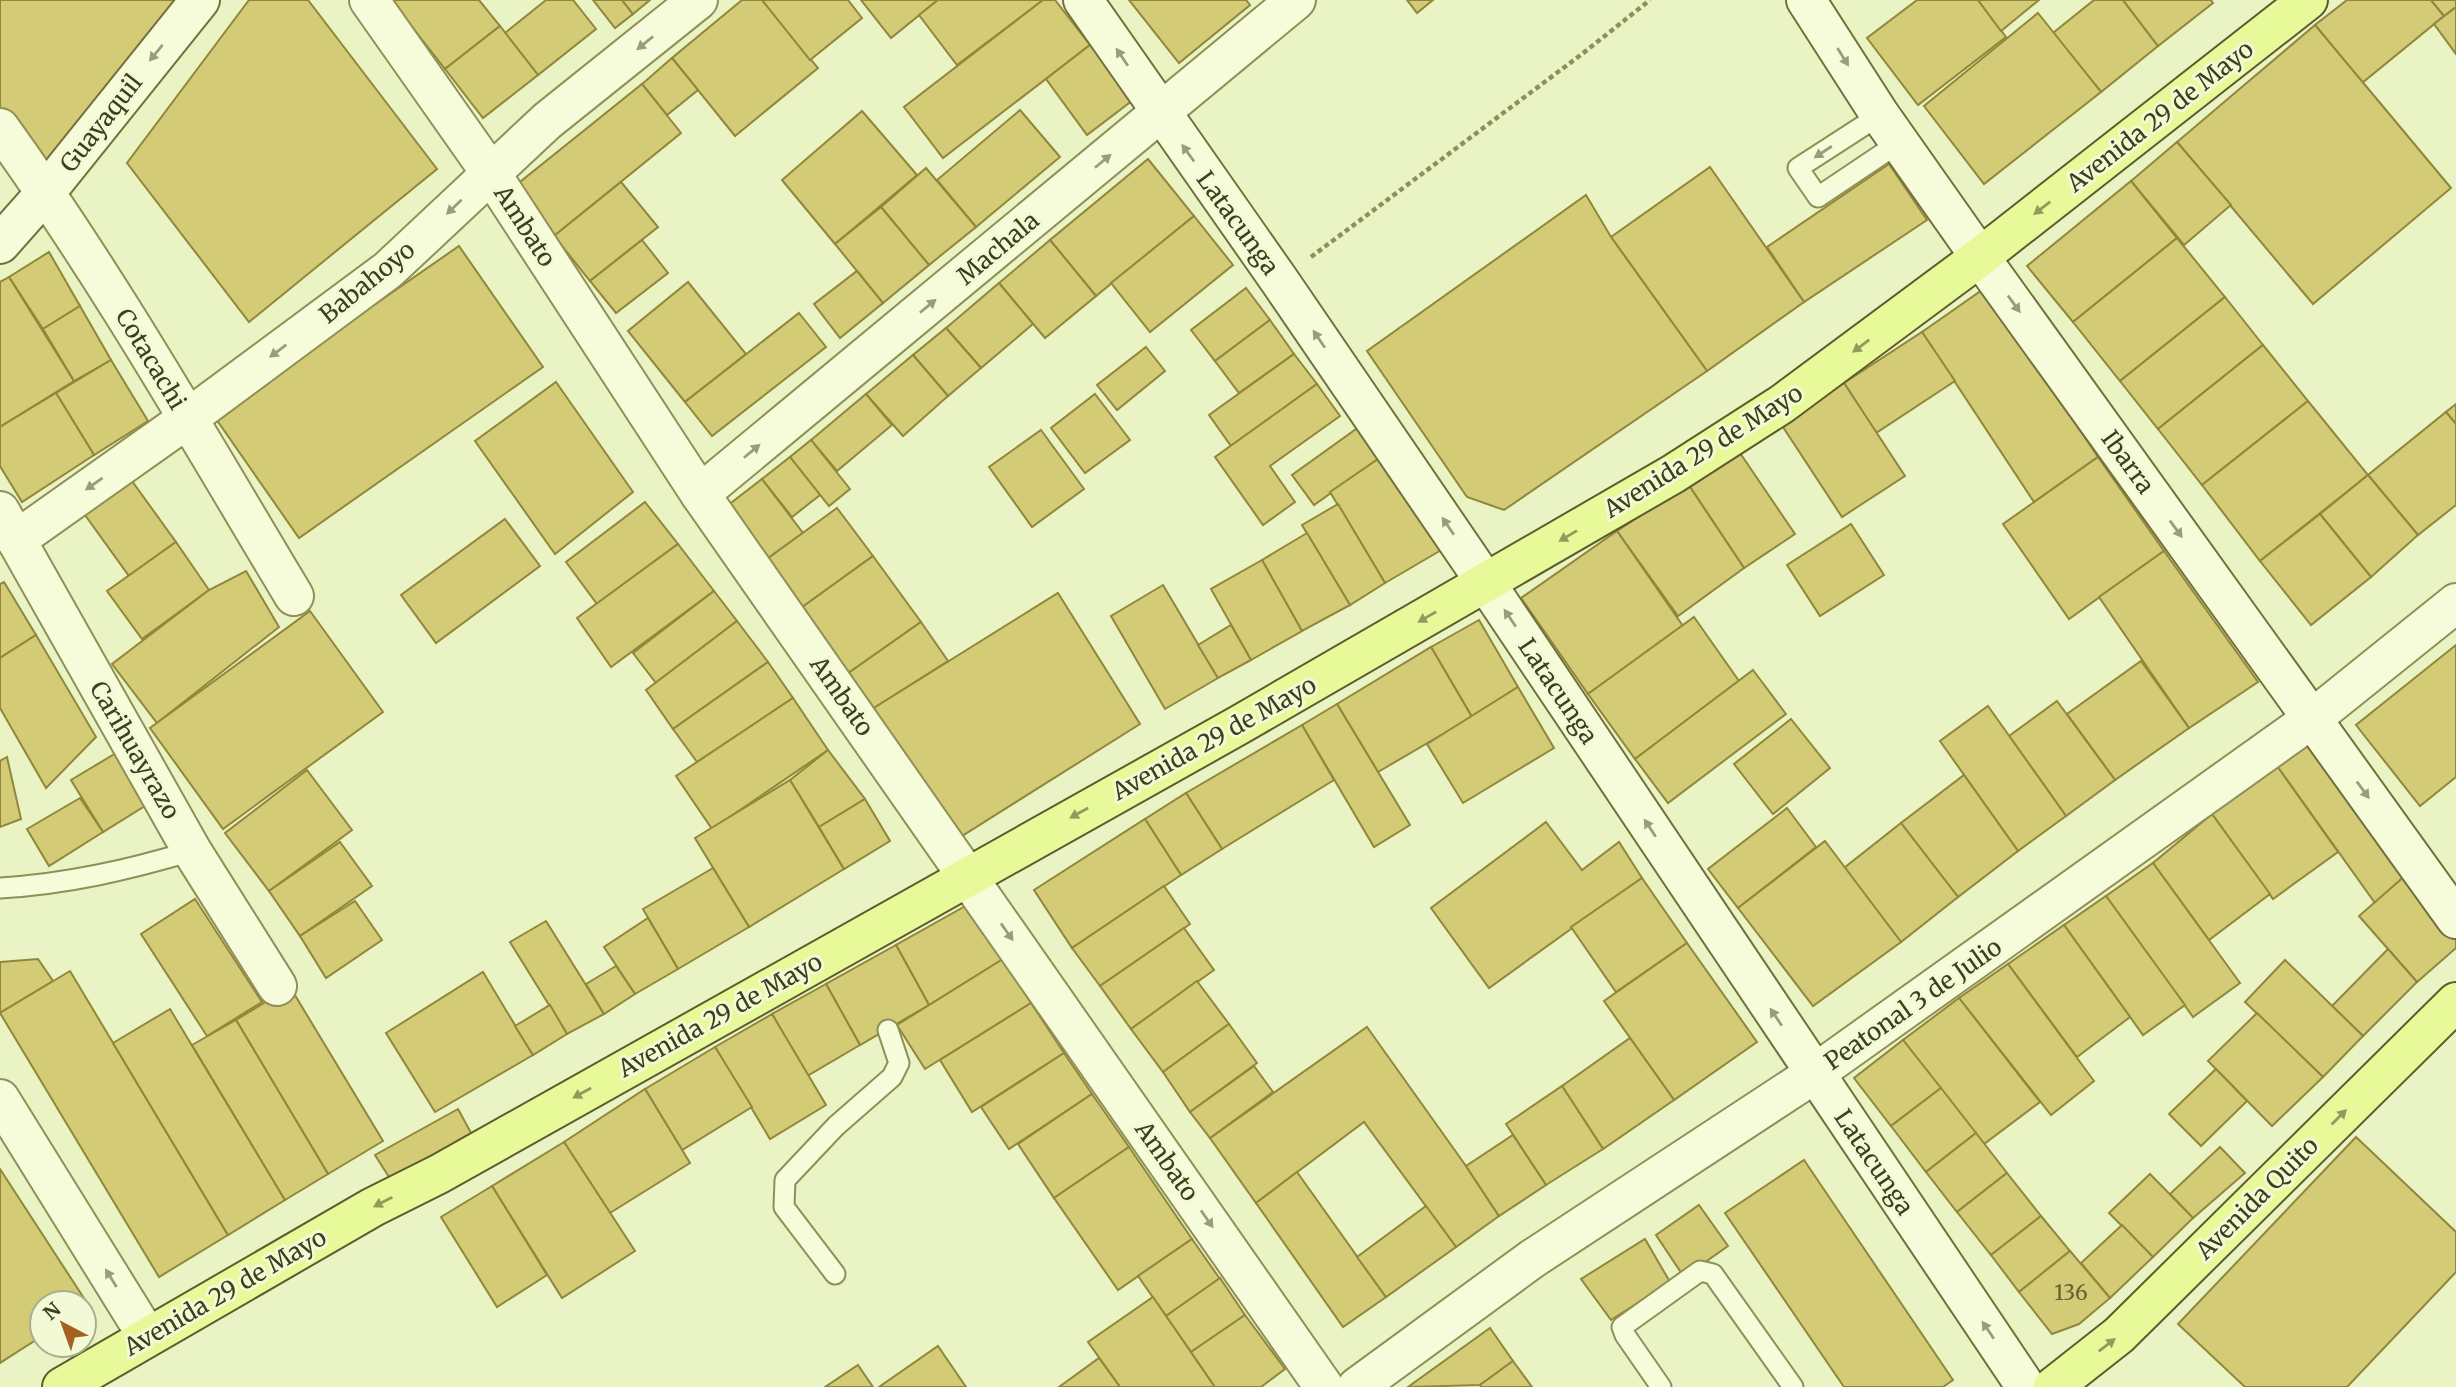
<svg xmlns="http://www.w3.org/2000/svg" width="2456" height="1387" font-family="Merriweather,serif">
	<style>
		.building { fill: #d4cb77; stroke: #91873b; stroke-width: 2 }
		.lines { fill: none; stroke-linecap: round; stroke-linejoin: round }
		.lane-casing { stroke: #8f9058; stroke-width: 23 }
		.street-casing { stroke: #8f9058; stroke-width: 42 }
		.secondary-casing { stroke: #72713b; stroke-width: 42 }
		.primary-casing { stroke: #5d5b2d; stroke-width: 42 }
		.path { stroke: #8f9058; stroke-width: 4.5; stroke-dasharray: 5 3.5; stroke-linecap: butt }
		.lane { stroke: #f6fcd9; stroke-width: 19 }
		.street { stroke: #f6fcd9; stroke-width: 38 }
		.secondary { stroke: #f6fcd9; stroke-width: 38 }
		.primary { stroke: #e8f999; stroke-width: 38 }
		.oneway { fill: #9a9c7c }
		.oneway2 { fill: #939b5c }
		.labels { text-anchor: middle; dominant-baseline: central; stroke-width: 6; stroke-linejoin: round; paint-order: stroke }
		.number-label { font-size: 21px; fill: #646034 }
		.street-label { font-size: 24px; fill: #3e3d1e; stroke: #f2f9d5 }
	</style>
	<rect width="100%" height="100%" fill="#eaf3c4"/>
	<!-- building -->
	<g class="building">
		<path d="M0,0H181L43,169L0,109Z"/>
		<path d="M249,0H308L437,169L249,322L127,163Z"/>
		<path d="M391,0H479L500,26L445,69Z"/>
		<path d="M546,0H573L596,29L538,75L505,33Z"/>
		<path d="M593,0H622L633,14L615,28Z"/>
		<path d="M622,0H650L633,14Z"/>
		<path d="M742,0H762L818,68L735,136L672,58Z"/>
		<path d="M762,0H848L862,18L810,60Z"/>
		<path d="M861,0H938L891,38Z"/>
		<path d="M938,0H1043L957,65L919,15Z"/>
		<path d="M1043,0H1055L1090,45L943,158L904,107Z"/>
		<path d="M1129,0H1246L1250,5L1179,63Z"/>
		<path d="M1407,0H1433L1417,13Z"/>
		<path d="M1917,0H1978L2006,37L1918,105L1867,38Z"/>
		<path d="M1978,0H2039L2001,31Z"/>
		<path d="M2094,0H2123L2158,46L2101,92L2053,33Z"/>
		<path d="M2123,0H2211L2213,3L2158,46Z"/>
		<path d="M2347,0H2431L2444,16L2362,83L2315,25Z"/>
		<path d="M2431,0H2456V7L2444,16Z"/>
		<path d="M2456,7V54L2434,24Z"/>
		<path d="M2038,13L2101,92L1984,184L1924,106Z"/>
		<path d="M2315,25L2451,188L2313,304L2177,142Z"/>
		<path d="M500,26L538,75L483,118L445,69Z"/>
		<path d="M1090,45L1133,100L1087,135L1046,79Z"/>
		<path d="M672,58L698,90L667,115L642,84Z"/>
		<path d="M642,84L681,133L554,236L515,186Z"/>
		<path d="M1020,110L1060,157L976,227L937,180Z"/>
		<path d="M862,111L917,175L835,244L782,180Z"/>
		<path d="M2177,142L2231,205L2184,245L2131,181Z"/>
		<path d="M1148,159L1194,216L1096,296L1050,240Z"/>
		<path d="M1889,164L1927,220L1804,302L1767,247Z"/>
		<path d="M1710,167L1804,302L1707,371L1611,237Z"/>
		<path d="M926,168L976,227L929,265L881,207Z"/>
		<path d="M2131,181L2177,238L2073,322L2027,266Z"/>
		<path d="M621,182L658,227L590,281L554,236Z"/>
		<path d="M1586,195L1611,237L1707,371L1504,510L1467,497L1367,351Z"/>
		<path d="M881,207L929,265L883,303L835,244Z"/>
		<path d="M1194,216L1233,265L1150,332L1111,283Z"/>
		<path d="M2177,238L2225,297L2120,381L2073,322Z"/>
		<path d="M642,240L668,273L616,313L590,281Z"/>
		<path d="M1050,240L1096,296L1045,338L999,283Z"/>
		<path d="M459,246L543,367L299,538L214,416Z"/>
		<path d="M49,252L80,306L43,329L9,277Z"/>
		<path d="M857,271L883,303L840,338L814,304Z"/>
		<path d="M9,277L74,381L0,427V282Z"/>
		<path d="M688,282L746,354L685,402L628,331Z"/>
		<path d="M999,283L1033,324L981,368L946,328Z"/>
		<path d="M1246,288L1270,320L1215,361L1191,330Z"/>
		<path d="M1985,288L2098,457L2034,502L1922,332Z"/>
		<path d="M2225,297L2263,345L2158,429L2120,381Z"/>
		<path d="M80,306L111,360L74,381L43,329Z"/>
		<path d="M799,313L826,347L712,436L685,402Z"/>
		<path d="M1270,320L1294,354L1239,393L1215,361Z"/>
		<path d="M946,328L981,368L948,396L913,355Z"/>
		<path d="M1922,332L1955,381L1876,433L1844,383Z"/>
		<path d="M2263,345L2308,401L2202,485L2158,429Z"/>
		<path d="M1146,347L1165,371L1117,410L1097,385Z"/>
		<path d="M1294,354L1317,384L1231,446L1209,415Z"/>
		<path d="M913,355L948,396L903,436L866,394Z"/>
		<path d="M111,360L148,421L94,455L56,393Z"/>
		<path d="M556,382L633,492L555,554L475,441Z"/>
		<path d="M1844,383L1905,476L1842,517L1781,424Z"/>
		<path d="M1317,384L1340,416L1270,466L1295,502L1263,525L1215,457Z"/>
		<path d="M56,393L94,455L22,502L0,466V427Z"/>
		<path d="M866,394L892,425L837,471L811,440Z"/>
		<path d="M1095,394L1130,440L1085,473L1051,428Z"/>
		<path d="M2308,401L2368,475L2260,561L2202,485Z"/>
		<path d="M2456,404V424L2446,412Z"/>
		<path d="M2446,412L2456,424V505L2418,535L2368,475Z"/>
		<path d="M1359,427L1381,457L1314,505L1292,475Z"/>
		<path d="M1041,430L1084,489L1032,527L989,467Z"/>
		<path d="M811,440L850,489L829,506L790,457Z"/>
		<path d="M1738,450L1795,534L1744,568L1688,484Z"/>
		<path d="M790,457L820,495L792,517L762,479Z"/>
		<path d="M1381,457L1443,549L1385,583L1330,492Z"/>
		<path d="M2098,457L2164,551L2069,619L2003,524Z"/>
		<path d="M2368,475L2418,535L2371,577L2320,514Z"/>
		<path d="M762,479L803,533L767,559L727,506Z"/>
		<path d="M132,481L176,542L129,576L85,515Z"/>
		<path d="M1688,484L1744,568L1678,616L1617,531Z"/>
		<path d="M645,502L678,544L597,604L566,562Z"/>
		<path d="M1338,504L1385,583L1350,605L1302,525Z"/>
		<path d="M837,508L873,556L801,608L767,559Z"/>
		<path d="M2320,514L2371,577L2311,625L2260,561Z"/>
		<path d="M505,519L540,566L436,643L401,595Z"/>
		<path d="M1851,524L1884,575L1820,616L1787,565Z"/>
		<path d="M1617,531L1683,626L1588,694L1521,598Z"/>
		<path d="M1307,533L1350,605L1302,631L1262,560Z"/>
		<path d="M176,542L209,590L142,639L107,591Z"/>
		<path d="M678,544L714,591L611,667L577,618Z"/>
		<path d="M2164,551L2258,682L2189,728L2099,597Z"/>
		<path d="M873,556L921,622L847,674L801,608Z"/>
		<path d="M1262,560L1302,631L1251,660L1211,589Z"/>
		<path d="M246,571L279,627L157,723L112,664L209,590Z"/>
		<path d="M4,582L36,635L0,658V584Z"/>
		<path d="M1163,585L1218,678L1165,709L1111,616Z"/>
		<path d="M714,591L737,621L656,683L633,653Z"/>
		<path d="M1058,593L1140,724L954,841L872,709Z"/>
		<path d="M310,611L383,712L223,829L150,728Z"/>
		<path d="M1694,617L1739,681L1635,759L1588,694Z"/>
		<path d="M1479,620L1518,687L1472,717L1431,647Z"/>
		<path d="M737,621L768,662L673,729L646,690Z"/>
		<path d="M921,622L948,661L872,709L847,674Z"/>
		<path d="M1231,625L1251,660L1218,678L1198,645Z"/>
		<path d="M36,635L96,737L46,788L0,708V658Z"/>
		<path d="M2456,645V777L2420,806L2356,725Z"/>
		<path d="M1431,647L1472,717L1378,772L1337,704Z"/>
		<path d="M2141,661L2189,728L2115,780L2067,714Z"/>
		<path d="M768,662L793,698L697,762L673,729Z"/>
		<path d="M1753,670L1786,714L1668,803L1635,759Z"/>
		<path d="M1518,687L1554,748L1463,803L1427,744Z"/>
		<path d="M793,698L828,750L712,829L676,776Z"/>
		<path d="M2057,701L2115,780L2066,816L2009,736Z"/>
		<path d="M1337,704L1410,825L1374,847L1302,725Z"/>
		<path d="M1988,706L2066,816L2018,851L1940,741Z"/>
		<path d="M1791,719L1830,768L1773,814L1734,764Z"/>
		<path d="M1302,725L1334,780L1222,849L1186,793Z"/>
		<path d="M2313,740L2406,875L2375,903L2277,766Z"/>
		<path d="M121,750L153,801L103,832L71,780Z"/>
		<path d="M828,750L865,799L819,827L790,780Z"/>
		<path d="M7,757L21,819L0,827V761Z"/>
		<path d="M2277,766L2338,852L2273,899L2212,814Z"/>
		<path d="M307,770L352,830L269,891L225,833Z"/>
		<path d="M1964,775L2018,851L1958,897L1901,823Z"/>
		<path d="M790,780L844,869L749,927L695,838Z"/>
		<path d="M1186,793L1222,849L1181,875L1145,819Z"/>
		<path d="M80,798L103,832L49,866L27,829Z"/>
		<path d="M865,799L890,841L844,869L819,827Z"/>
		<path d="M1787,808L1816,847L1738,908L1708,869Z"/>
		<path d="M2212,814L2270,894L2209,940L2153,863Z"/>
		<path d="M1145,819L1181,875L1072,948L1034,890Z"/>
		<path d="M1546,822L1582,870L1619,842L1642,878L1489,988L1431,908Z"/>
		<path d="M1901,823L1958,897L1901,942L1844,868Z"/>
		<path d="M1825,841L1901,942L1813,1006L1738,908Z"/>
		<path d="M340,842L372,886L300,936L269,891Z"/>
		<path d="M2153,863L2240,983L2193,1017L2106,896Z"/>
		<path d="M713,868L749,927L678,969L643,909Z"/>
		<path d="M2406,875L2456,932V948L2417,982L2359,916Z"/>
		<path d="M1642,878L1687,943L1616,992L1571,927Z"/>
		<path d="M1164,886L1190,924L1100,986L1072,948Z"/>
		<path d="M2106,896L2185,1005L2143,1035L2064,925Z"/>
		<path d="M195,899L262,1002L207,1036L141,934Z"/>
		<path d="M355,901L382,940L326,978L300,936Z"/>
		<path d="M969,904L1003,959L929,1005L896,945Z"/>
		<path d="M648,918L678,969L635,994L604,947Z"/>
		<path d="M546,921L604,1014L567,1034L510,942Z"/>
		<path d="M2064,925L2130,1017L2077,1057L2008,964Z"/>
		<path d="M1184,928L1214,970L1131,1029L1100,986Z"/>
		<path d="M1687,943L1757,1042L1674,1100L1604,1001Z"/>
		<path d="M896,945L929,1005L860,1045L826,984Z"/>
		<path d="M2388,949L2417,982L2363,1036L2332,1006Z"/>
		<path d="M38,959L53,981L0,1013V962Z"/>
		<path d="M1003,959L1031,1003L925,1069L897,1025Z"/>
		<path d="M2285,960L2363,1036L2323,1077L2245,1002Z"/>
		<path d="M2008,964L2094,1081L2051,1115L1959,998Z"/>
		<path d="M616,966L635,994L604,1014L586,984Z"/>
		<path d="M70,971L228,1235L159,1277L0,1013Z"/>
		<path d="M483,972L533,1055L435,1112L386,1033Z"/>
		<path d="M1197,981L1229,1024L1163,1072L1131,1029Z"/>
		<path d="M826,984L860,1045L807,1076L772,1014Z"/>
		<path d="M290,987L383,1141L328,1174L236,1020Z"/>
		<path d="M1959,998L2040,1102L1984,1144L1903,1040Z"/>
		<path d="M1031,1003L1064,1053L972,1112L940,1060Z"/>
		<path d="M550,1005L567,1034L533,1055L515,1026Z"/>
		<path d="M170,1009L285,1200L228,1235L113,1043Z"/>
		<path d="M2257,1013L2323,1077L2272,1126L2208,1061Z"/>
		<path d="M772,1014L826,1105L770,1139L715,1047Z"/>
		<path d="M236,1020L328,1174L285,1200L192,1045Z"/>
		<path d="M1229,1024L1257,1063L1190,1112L1163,1072Z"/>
		<path d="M1367,1027L1466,1166L1499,1216L1456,1247L1364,1122L1256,1203L1210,1138Z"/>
		<path d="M1630,1038L1674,1100L1603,1149L1562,1086Z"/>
		<path d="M1903,1040L1941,1088L1891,1126L1854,1078Z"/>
		<path d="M715,1047L752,1107L682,1150L645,1089Z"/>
		<path d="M1064,1053L1092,1094L1009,1149L981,1107Z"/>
		<path d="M1254,1066L1273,1092L1210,1138L1190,1112Z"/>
		<path d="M2216,1069L2247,1101L2201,1146L2169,1114Z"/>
		<path d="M1562,1086L1603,1149L1546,1185L1506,1124Z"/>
		<path d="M1941,1088L1976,1133L1926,1172L1891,1126Z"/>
		<path d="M645,1089L690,1163L610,1213L564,1142Z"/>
		<path d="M1092,1094L1129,1147L1054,1198L1018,1144Z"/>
		<path d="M458,1109L475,1140L394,1185L375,1155Z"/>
		<path d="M1976,1133L2007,1173L1957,1212L1926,1172Z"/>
		<path d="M1513,1135L1546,1185L1499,1216L1466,1166Z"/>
		<path d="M2356,1137L2456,1232V1272L2347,1387H2245L2178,1324Z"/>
		<path d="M564,1142L635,1251L562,1298L492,1186Z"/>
		<path d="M1129,1147L1192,1239L1118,1290L1054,1198Z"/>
		<path d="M2220,1147L2245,1173L2193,1218L2170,1194Z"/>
		<path d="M1804,1160L1953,1380L1943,1387H1844L1725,1213Z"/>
		<path d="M0,1169L89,1306L84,1309V1303H42V1336L0,1363Z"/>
		<path d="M1297,1172L1386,1297L1343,1327L1256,1203Z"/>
		<path d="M2007,1173L2041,1216L1991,1255L1957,1212Z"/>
		<path d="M2150,1174L2193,1218L2153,1257L2109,1213Z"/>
		<path d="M492,1186L547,1275L497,1307L441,1217Z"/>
		<path d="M1699,1205L1728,1246L1684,1277L1656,1235Z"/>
		<path d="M1426,1206L1456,1247L1386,1297L1357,1257Z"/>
		<path d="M2041,1216L2070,1251L2019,1292L1991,1255Z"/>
		<path d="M2122,1225L2153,1257L2110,1298L2081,1263Z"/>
		<path d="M1192,1239L1220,1279L1166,1316L1138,1276Z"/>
		<path d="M1645,1239L1670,1282L1611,1320L1581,1279Z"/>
		<path d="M2070,1251L2110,1298L2079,1324L2052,1334L2019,1292Z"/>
		<path d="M1220,1278L1245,1315L1191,1352L1166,1316Z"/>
		<path d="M1153,1297L1166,1316L1215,1387H1120L1088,1342Z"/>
		<path d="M1245,1315L1285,1369L1261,1387H1215L1191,1352Z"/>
		<path d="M1490,1328L1513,1361L1480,1385L1408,1387Z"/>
		<path d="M938,1346L966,1387H879Z"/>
		<path d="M1099,1358L1120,1387H1059Z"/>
		<path d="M1513,1361L1532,1387H1481L1480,1385Z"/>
		<path d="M858,1365L873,1387H825Z"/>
	</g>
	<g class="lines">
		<!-- lane casing -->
		<g class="lane-casing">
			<g id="lane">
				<path d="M1880,115L1798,168L1818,197L1900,142"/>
				<path d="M0,888C67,884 128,870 192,851"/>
				<path d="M835,1274L784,1207L785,1180L836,1126L892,1077L899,1063L888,1030"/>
				<path d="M1661,1387L1625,1335L1622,1327L1700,1271L1713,1274L1793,1387"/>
			</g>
		</g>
		<!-- street casing -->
		<g class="street-casing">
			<g id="street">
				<path d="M369,0L490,172L700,494L1324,1387"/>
				<path d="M0,128C108,278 199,438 294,596"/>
				<path d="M700,494L1296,0"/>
				<path d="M0,511L192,851L277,986"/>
				<path d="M16,540L187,419L388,270L547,121L698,0"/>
				<path d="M0,1099L147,1336"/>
				<path d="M1357,1387L1532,1259L1814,1074L2313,718L2456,603"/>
			</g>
		</g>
		<!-- secondary casing -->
		<g class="secondary-casing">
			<g id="secondary">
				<path d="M1083,0L1279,280L1486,583L2026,1387"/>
				<path d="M1806,0L1880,115L1980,257L2456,919"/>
				<path d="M0,244L46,192L200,0"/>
			</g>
		</g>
		<!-- primary casing -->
		<g class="primary-casing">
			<g id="primary">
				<path d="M62,1387L373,1207L439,1174L1239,725L1673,474L1782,404L1980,257L2308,0"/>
				<path d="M2053,1387L2119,1335L2456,1002"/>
			</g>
		</g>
		<!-- path -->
		<path class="path" d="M1311,257L1582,54L1650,0"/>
		<!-- lane -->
		<use href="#lane" class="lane"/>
		<!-- street -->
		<use href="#street" class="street"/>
		<!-- secondary -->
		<use href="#secondary" class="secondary"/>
		<!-- primary -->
		<use href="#primary" class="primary"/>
	</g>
	<!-- one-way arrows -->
	<defs><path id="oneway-solid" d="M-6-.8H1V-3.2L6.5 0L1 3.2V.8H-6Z" transform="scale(1.75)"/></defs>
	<g class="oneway">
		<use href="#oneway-solid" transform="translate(645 43) rotate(141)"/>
		<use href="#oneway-solid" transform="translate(156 53) rotate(129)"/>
		<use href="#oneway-solid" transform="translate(1122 57) rotate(-124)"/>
		<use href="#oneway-solid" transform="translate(1843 57) rotate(58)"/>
		<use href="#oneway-solid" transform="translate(1823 152) rotate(147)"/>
		<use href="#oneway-solid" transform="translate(1188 153) rotate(-126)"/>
		<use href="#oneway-solid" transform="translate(1103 161) rotate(-40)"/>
		<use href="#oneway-solid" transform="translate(454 207) rotate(136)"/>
		<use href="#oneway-solid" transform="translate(2014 304) rotate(54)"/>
		<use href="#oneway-solid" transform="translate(928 306) rotate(-40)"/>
		<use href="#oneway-solid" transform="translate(1319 339) rotate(-124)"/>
		<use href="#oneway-solid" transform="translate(278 351) rotate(143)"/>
		<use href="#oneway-solid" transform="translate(752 451) rotate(-40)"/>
		<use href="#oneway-solid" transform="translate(94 484) rotate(145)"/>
		<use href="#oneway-solid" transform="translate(1448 526) rotate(-124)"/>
		<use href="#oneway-solid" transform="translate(2176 529) rotate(54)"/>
		<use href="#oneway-solid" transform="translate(1510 618) rotate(-124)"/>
		<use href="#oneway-solid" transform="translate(2363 790) rotate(54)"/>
		<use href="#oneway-solid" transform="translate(1650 828) rotate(-123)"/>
		<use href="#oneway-solid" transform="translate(1007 932) rotate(55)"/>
		<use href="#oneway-solid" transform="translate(1776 1017) rotate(-124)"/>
		<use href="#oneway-solid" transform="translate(1207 1219) rotate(55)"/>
		<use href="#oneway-solid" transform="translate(111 1278) rotate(-122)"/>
		<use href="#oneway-solid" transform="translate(1988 1330) rotate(-124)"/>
	</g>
	<g class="oneway2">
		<use href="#oneway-solid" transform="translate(2042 208) rotate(142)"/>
		<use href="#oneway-solid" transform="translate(1861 346) rotate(143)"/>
		<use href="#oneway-solid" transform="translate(1568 536) rotate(149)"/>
		<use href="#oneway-solid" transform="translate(1427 617) rotate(150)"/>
		<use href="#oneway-solid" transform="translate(1079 813) rotate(151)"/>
		<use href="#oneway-solid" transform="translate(582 1093) rotate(151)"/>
		<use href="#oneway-solid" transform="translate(2339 1117) rotate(-45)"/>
		<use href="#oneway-solid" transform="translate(383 1202) rotate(153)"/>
		<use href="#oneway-solid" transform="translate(2107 1345) rotate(-38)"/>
	</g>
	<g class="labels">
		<!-- number labels -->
		<g class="number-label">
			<text x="2071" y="1292">136</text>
		</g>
		<!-- street labels -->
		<g class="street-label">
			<text transform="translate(2160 116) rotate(-38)">Avenida 29 de Mayo</text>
			<text transform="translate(101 123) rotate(-52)">Guayaquil</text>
			<text transform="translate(1238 223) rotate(54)">Latacunga</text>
			<text transform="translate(525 226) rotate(57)">Ambato</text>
			<text transform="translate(998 248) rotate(-40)">Machala</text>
			<text transform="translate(367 282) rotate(-39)">Babahoyo</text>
			<text transform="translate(151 359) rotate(59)">Cotacachi</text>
			<text transform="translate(1703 451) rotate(-32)">Avenida 29 de Mayo</text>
			<text transform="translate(2128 462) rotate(54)">Ibarra</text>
			<text transform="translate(1558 691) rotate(56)">Latacunga</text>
			<text transform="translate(842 696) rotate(55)">Ambato</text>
			<text transform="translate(1214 738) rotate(-29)">Avenida 29 de Mayo</text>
			<text transform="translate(135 750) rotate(60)">Carihuayrazo</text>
			<text transform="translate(1913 1004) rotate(-35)">Peatonal 3 de Julio</text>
			<text transform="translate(720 1015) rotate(-29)">Avenida 29 de Mayo</text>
			<text transform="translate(1167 1161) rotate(55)">Ambato</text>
			<text transform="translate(1874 1162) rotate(56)">Latacunga</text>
			<text transform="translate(2257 1198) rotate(-45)">Avenida Quito</text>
			<text transform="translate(225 1292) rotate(-30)">Avenida 29 de Mayo</text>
		</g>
	</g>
	<!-- north arrow -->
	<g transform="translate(63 1324) rotate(319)"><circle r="33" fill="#f2f9d5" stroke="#aaae8c" stroke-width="2"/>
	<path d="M0-5L12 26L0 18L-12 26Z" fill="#a56022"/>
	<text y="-10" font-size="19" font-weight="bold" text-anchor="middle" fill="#3e3d1e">N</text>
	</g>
</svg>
